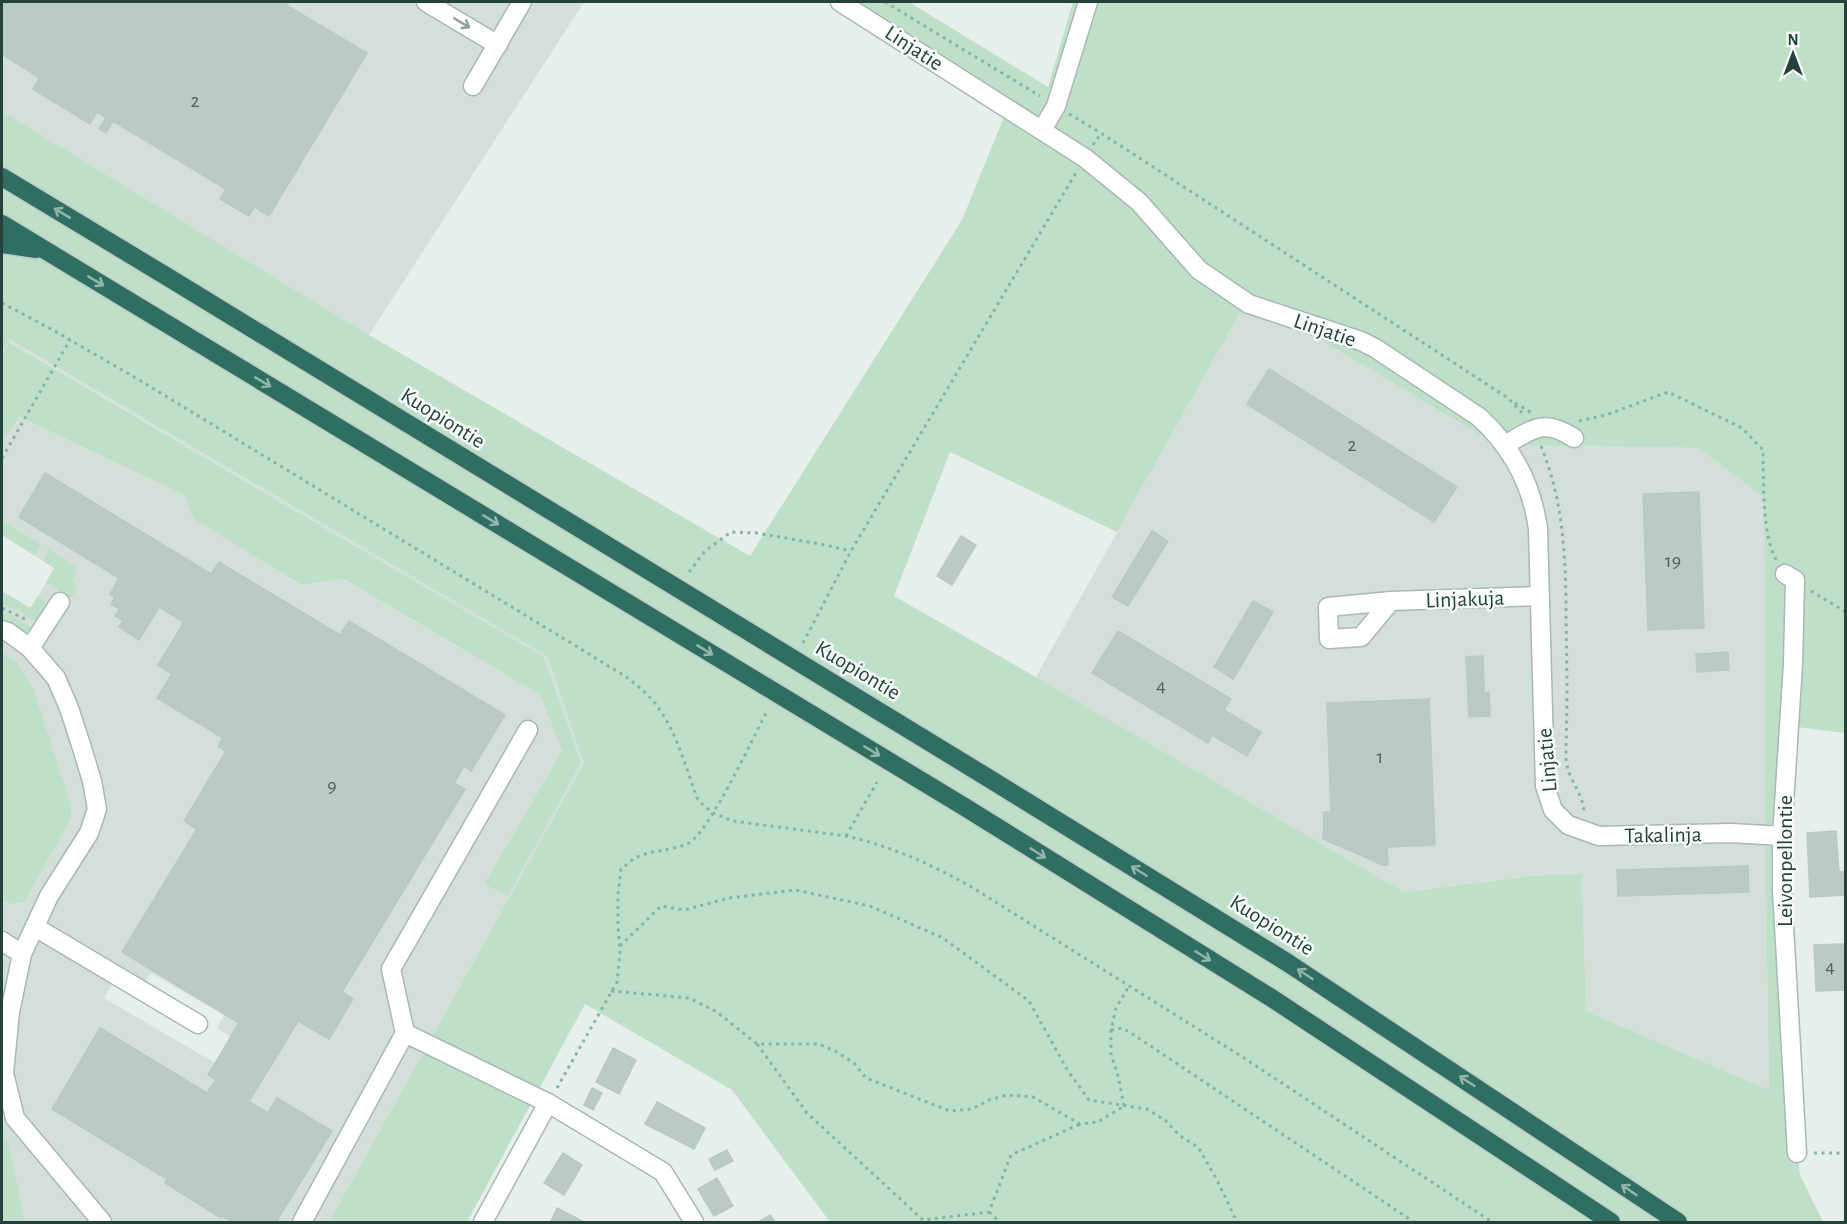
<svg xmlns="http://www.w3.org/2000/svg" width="1847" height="1224" font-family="'Alegreya Sans',sans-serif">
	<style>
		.built { fill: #d4dfda; fill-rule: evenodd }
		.green { fill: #bfe0c8; fill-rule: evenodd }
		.building { fill: #bbcac4; stroke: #b8c9c2; stroke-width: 1.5 }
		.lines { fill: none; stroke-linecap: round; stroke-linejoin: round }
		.minor-casing { stroke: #a8b8b2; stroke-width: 21 }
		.highway-casing { stroke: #c2cac8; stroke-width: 21 }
		.path { stroke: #86b3a5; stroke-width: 3; stroke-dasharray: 3 4.5; stroke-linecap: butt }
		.minor { stroke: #fff; stroke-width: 18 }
		.highway { stroke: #2f6f62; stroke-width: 18 }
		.oneway { stroke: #92a09c }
		.oneway2 { stroke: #93b5ae }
		.labels { text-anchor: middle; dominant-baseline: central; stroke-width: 5; stroke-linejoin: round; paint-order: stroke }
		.number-label { font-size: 20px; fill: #4a645c }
		.street-label { font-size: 22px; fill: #24423a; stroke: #f7fbf9 }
	</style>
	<rect width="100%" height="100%" fill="#e6efeb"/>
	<!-- built -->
	<g class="built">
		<path d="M2,2H584L369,335L2,111Z"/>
		<path d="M1240,313L1314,336L1497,445L1699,448L1764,498L1765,823L1769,1090L1586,1011L1582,873L1531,876L1404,892L1036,677Z"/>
		<path d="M8,339L547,656L584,763L329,1222H25L9,1143L2,1132V901L12,904L17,662L2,652V620L12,625L34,629L16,618L2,612V604L21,612L39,623L46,601L38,596L31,609L2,591L31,608L54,568L2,535L35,556L42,545L2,520V439L4,440L18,417L184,495L195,519L300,585L342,579L540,695L562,751L484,884L506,897L581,763L544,657L10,342L2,355V351ZM55,568L74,575V584L71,598L46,583ZM120,970L144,984L151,973L224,1015L217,1028L231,1037L215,1063L104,998Z"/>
	</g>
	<!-- green -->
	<g class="green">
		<path d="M832,2H909L1048,87L1073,2H1845V733L1789,726L1782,836L1797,1153L1800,1175L1823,1222H830L732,1090L585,1004L467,1222H329L584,763L547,656L9,339L2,351V111L369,335L750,556L962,220L1006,112ZM1240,313L1314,336L1497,445L1699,448L1764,498L1765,823L1769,1090L1586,1011L1582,873L1531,876L1404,892L1036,677L894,596L950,452L1117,532Z"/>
		<path d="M9,342L544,657L581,763L507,897L484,884L562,751L540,695L343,579L301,585L194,519L184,495L19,417L4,440L2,439V355Z"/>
		<path d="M2,520L42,545L35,556L2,535Z"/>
		<path d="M49,549L77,567L73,582L78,586L71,598L46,583L54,568L43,561Z"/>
		<path d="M2,591L30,608L38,596L46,601L48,605L39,624L21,612L2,604Z"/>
		<path d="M2,612L16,618L34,629L29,634L24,632L2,620Z"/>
		<path d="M2,652L17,662L33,689L71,804V818L24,902L12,904L2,901Z"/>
		<path d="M2,1132L9,1143L25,1222H2Z"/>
	</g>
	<!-- building -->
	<g class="building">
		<path d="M2,2H288L286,5L367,53L269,216L254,207L249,216L220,199L226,189L113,121L106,133L99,129L106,118L97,112L90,124L33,89L40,78L2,54Z"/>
		<path d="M1269,369L1457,487L1434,522L1247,404Z"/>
		<path d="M45,473L211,574L219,562L340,635L349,621L505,715L471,771L464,766L454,783L465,789L342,992L353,999L329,1039L298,1021L250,1100L208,1075L239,1023L122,952L197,829L184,821L226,751L218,746L223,738L157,698L172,674L158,665L184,622L159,607L139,640L119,627L123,620L115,616L120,609L111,604L115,597L110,594L119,578L19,517Z"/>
		<path d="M1699,492L1704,628L1648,630L1643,494Z"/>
		<path d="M1152,531L1168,541L1128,606L1112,597Z"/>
		<path d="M961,536L976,545L952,585L937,576Z"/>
		<path d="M1253,601L1273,612L1233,679L1214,667Z"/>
		<path d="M1118,631L1231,699L1224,710L1261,732L1247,756L1212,735L1208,743L1092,673Z"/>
		<path d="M1728,652L1729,670L1697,672L1696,654Z"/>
		<path d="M1483,656L1484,693L1489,692L1490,716L1469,717L1466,657Z"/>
		<path d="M1429,699L1435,845L1387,847L1388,865H1383L1323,839L1324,812H1331L1327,703Z"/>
		<path d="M1836,831L1839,872H1846V895L1810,897L1807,833Z"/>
		<path d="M1748,866L1749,892L1618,896L1617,870Z"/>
		<path d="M1846,944V990L1816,991L1814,945Z"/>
		<path d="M100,1028L207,1093L215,1081L268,1113L277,1098L332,1131L276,1222H233L222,1216L221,1218L165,1183L167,1179L52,1109Z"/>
		<path d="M613,1048L636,1060L619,1094L596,1082Z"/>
		<path d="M592,1088L602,1093L593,1110L584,1105Z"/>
		<path d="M657,1102L705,1128L694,1149L645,1124Z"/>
		<path d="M727,1150L733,1161L715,1170L709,1159Z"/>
		<path d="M563,1153L582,1165L564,1195L544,1183Z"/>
		<path d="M717,1178L733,1206L714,1216L698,1189Z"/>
		<path d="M557,1208L582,1221V1222L551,1221Z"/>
		<path d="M770,1215L775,1222H758Z"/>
	</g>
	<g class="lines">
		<!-- minor casing -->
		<g class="minor-casing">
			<g id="minor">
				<path d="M426,2L498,45"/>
				<path d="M840,2L1085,158L1139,202L1199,270L1249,304L1361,341L1375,348L1479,417C1513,448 1532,484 1538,529L1545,786L1553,810L1568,825L1599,836L1731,833L1782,836"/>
				<path d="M473,86L522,2"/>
				<path d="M1042,130L1056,106L1088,2"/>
				<path d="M1505,445C1533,429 1544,418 1574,438"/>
				<path d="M1785,574L1795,580L1793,664L1782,836V890L1797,1153"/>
				<path d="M1391,601L1361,637L1329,639L1328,607L1391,601L1539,596"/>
				<path d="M2,630L8,632L30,648L56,678L69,708L82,748L92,781L97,809L89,833L49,896L22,954L10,1012L4,1073L15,1118L102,1222"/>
				<path d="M30,648L60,602"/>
				<path d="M35,927L198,1024"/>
				<path d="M2,941L22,954"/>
				<path d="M405,1033L548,1103L663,1172L694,1222"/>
				<path d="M302,1222L405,1033L391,969L528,730"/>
				<path d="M483,1222L548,1103"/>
			</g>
		</g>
		<!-- highway casing -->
		<g class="highway-casing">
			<g id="highway">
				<path d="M2,177L166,276L985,776L1288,963L1678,1222"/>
				<path d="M2,224L963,806L1270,997L1611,1222"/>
				<path d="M2,244L36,249"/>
			</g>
		</g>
		<!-- path -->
		<g class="path">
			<path d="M885,2L1040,96"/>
			<path d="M1069,114L1101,133"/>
			<path d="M1093,145L1101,133L1508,398L1525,416"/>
			<path d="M2,303L53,330L141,381L625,676C635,684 646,692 654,702C676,729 685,765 697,798L701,803L713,813L733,821L846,836C891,846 930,864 970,886L1244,1058L1492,1222"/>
			<path d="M1515,403L1532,413"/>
			<path d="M1579,421L1606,415L1668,392L1742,428L1763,450C1764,481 1761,535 1777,561"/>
			<path d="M1541,446C1562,498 1565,546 1566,602C1566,633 1567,663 1567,693C1567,715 1566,736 1566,757C1566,778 1584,793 1584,813"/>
			<path d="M2,458L70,340"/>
			<path d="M689,572L705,551L731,532L757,533L825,545L851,551"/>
			<path d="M1811,591L1846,612"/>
			<path d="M2,608L27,620"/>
			<path d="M803,643L851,551L1077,171"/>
			<path d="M846,836L877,782"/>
			<path d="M620,946L661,906L684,910L729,898L795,890L870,906L943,938L1029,1001L1068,1071L1089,1100L1147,1109L1166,1121L1180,1136L1198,1147L1216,1178L1237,1222"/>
			<path d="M611,991L689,998L717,1012L757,1044H819L835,1051L854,1063L866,1078L950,1111L972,1109L989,1100L1007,1095L1033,1097L1080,1124L1098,1122L1124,1106"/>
			<path d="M1111,1030L1122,1028L1131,1033L1414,1222"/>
			<path d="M757,1044L807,1113L923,1220L989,1212L1011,1155L1080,1124"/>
			<path d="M557,1088L617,982L620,953L618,926V894L621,869C627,865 633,858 640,856C656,849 673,851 689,843C709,832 753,738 766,713"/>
			<path d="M1124,1106L1118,1076L1111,1054V1030L1116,1008L1129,986"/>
			<path d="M1814,1153H1846"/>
			<path d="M989,1212L1000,1222"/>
		</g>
		<!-- minor -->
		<use href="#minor" class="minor"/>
		<!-- highway -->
		<use href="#highway" class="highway"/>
	</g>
	<!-- one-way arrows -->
	<defs><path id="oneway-shaft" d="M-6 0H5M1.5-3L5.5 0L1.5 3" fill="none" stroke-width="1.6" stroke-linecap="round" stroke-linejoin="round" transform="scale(1.5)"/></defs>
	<use class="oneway" href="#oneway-shaft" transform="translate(462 23) rotate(31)"/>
	<g class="oneway2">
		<use href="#oneway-shaft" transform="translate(62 213) rotate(-149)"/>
		<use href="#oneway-shaft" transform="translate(96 281) rotate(31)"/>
		<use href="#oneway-shaft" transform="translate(263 382) rotate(31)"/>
		<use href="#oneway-shaft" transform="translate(491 520) rotate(31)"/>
		<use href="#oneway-shaft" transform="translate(705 650) rotate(31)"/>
		<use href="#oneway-shaft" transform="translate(872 751) rotate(31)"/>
		<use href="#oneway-shaft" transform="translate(1038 853) rotate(32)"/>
		<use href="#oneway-shaft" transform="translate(1139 871) rotate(-148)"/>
		<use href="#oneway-shaft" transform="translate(1203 956) rotate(32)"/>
		<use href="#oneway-shaft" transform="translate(1305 974) rotate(-147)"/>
		<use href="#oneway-shaft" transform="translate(1467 1081) rotate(-147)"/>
		<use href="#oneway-shaft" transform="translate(1629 1190) rotate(-146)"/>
	</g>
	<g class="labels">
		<!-- number labels -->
		<g class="number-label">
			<text x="195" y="101">2</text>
			<text x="1352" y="445">2</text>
			<text x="1673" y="561">19</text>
			<text x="1161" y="686">4</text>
			<text x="1380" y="757">1</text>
			<text x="332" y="786">9</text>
			<text x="1830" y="967">4</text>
		</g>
		<!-- street labels -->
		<g class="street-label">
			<text transform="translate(914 48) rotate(33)">Linjatie</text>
			<text transform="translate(1325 330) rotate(19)">Linjatie</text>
			<text transform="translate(443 418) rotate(32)">Kuopiontie</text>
			<text transform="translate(1465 599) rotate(-2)">Linjakuja</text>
			<text transform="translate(858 670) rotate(31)">Kuopiontie</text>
			<text transform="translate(1547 760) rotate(-95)">Linjatie</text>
			<text transform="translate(1663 835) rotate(-1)">Takalinja</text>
			<text transform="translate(1785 861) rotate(-90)">Leivonpellontie</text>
			<text transform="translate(1272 925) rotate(32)">Kuopiontie</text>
		</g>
	</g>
	<!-- border -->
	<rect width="1847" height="1224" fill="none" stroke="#24423a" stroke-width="6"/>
	<!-- north arrow -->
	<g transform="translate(1793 54)" stroke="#f7fbf9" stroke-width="4.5" paint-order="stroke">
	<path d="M0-4.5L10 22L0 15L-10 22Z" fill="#24423a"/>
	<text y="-9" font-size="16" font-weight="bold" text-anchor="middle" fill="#24423a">N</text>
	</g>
</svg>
